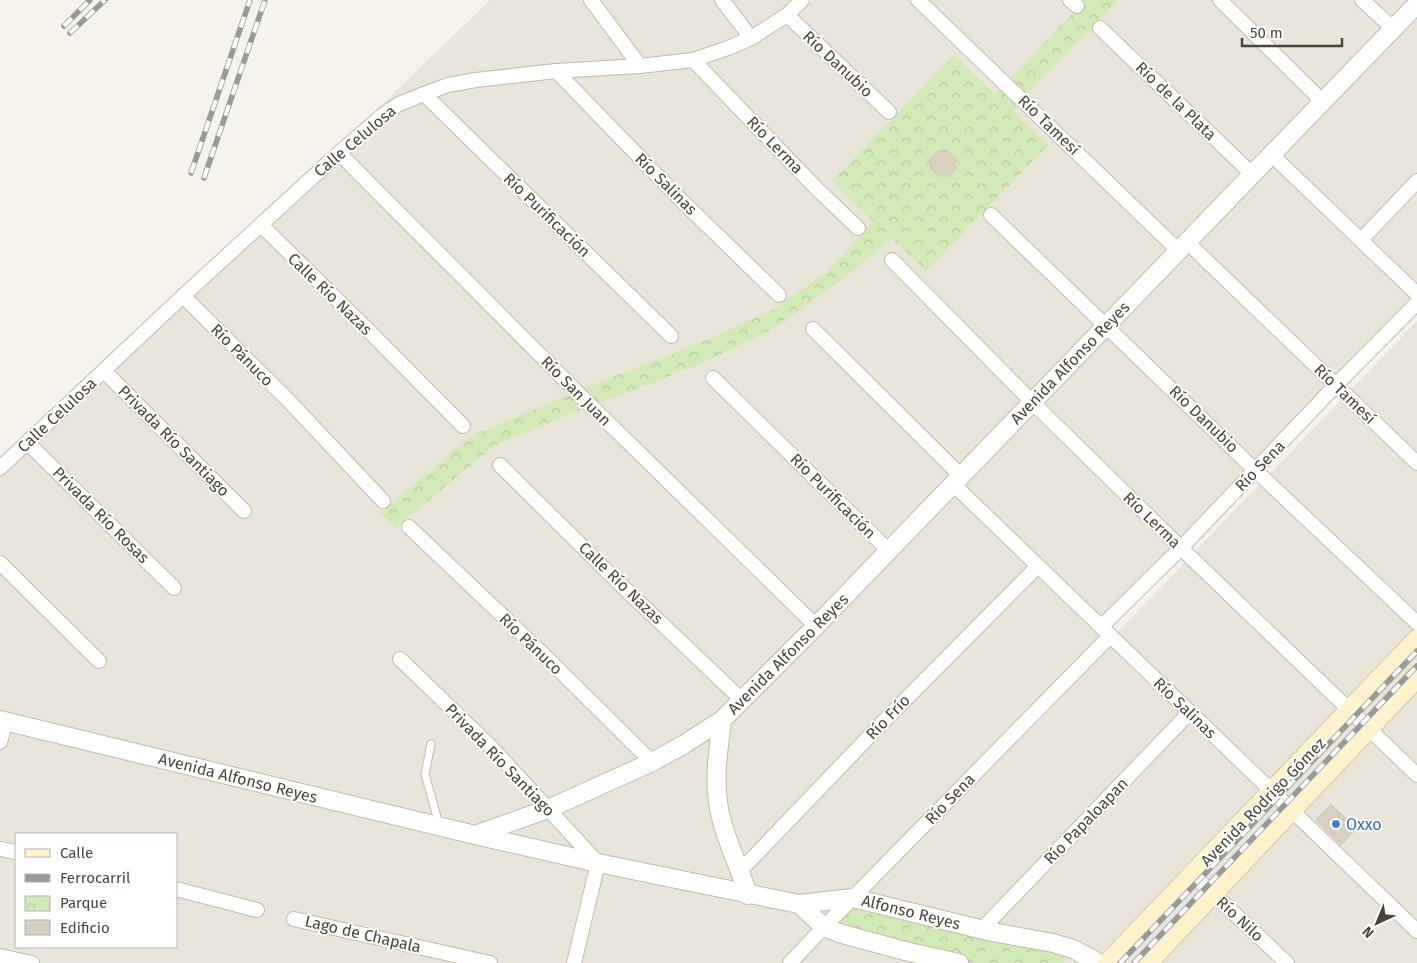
<svg xmlns="http://www.w3.org/2000/svg" width="1417" height="963" font-family="'Fira Sans',sans-serif">
	<style>
		.residential { fill: #eae5da; fill-rule: evenodd }
		.park { fill: url(#park-crowns) }
		.parking { fill: #e5e3e0 }
		.building { fill: #d8cfc1; stroke: #d3c7b4 }
		.lines { fill: none; stroke-linecap: round; stroke-linejoin: round }
		.service-casing { stroke: #c2bbae; stroke-width: 9 }
		.minor-casing { stroke: #c2bbae; stroke-width: 16 }
		.tertiary-casing { stroke: #c2bbae; stroke-width: 20 }
		.secondary-casing { stroke: #d6c79b; stroke-width: 22 }
		.service { stroke: #fff; stroke-width: 7 }
		.minor { stroke: #fff; stroke-width: 14 }
		.tertiary { stroke: #fff; stroke-width: 18 }
		.secondary { stroke: #fff3cd; stroke-width: 20 }
		.rail-casing { stroke: #9a9a9a; stroke-width: 5.5 }
		.rail { stroke: #fff; stroke-width: 4; stroke-dasharray: 11; stroke-linecap: butt }
		.shop-dot { fill: #3f7fe0; stroke: #fff; stroke-width: 2 }
		.labels { text-anchor: middle; dominant-baseline: central; stroke-width: 4; stroke-linejoin: round; paint-order: stroke }
		.street-label { font-size: 16px; fill: #4b4439; stroke: #fff }
		.shop-label { font-size: 16px; fill: #366cbe; stroke: #fff; text-anchor: start }
	</style>
	<defs>
		<pattern id="park-crowns" width="20" height="18" patternUnits="userSpaceOnUse" patternTransform="scale(1.25)"><rect width="20" height="18" fill="#d2eab5"/><path d="M2 6a3 3 0 1 1 6 0M12 15a3 3 0 1 1 6 0" fill="none" stroke="#b6ca9c"/></pattern>
	</defs>
	<rect width="100%" height="100%" fill="#f6f3ec"/>
	<!-- residential -->
	<g class="residential">
		<path d="M490,0H792L801,11L813,0H1417V311L784,963H0V476ZM16,834H176V947H16Z"/>
		<path d="M1417,321V963H799Z"/>
	</g>
	<!-- park -->
	<g class="park">
		<path d="M1085,0H1118L1012,110L1048,145L926,271L892,238L845,277L779,325L756,338L699,364L642,387L575,412L501,443L486,452L396,528L380,513L471,436L587,387L712,338L772,310L823,275L846,252L873,221L832,181L954,55L995,94Z"/>
		<path d="M858,907L1064,956V963H974L850,934L836,927L842,916Z"/>
	</g>
	<!-- parking -->
	<path class="parking" d="M1319,793L1331,804L1316,820L1304,809Z"/>
	<!-- building -->
	<g class="building">
		<path d="M938,151L948,152L956,158V168L950,176H939L931,169L930,159Z"/>
		<path d="M1331,804L1356,829L1341,845L1316,820Z"/>
	</g>
	<g class="lines">
		<!-- service casing -->
		<g class="service-casing">
			<path id="service" d="M431,744L425,774L439,824"/>
		</g>
		<!-- minor casing -->
		<g class="minor-casing">
			<g id="minor">
				<path d="M591,0L640,66"/>
				<path d="M722,0L751,38"/>
				<path d="M918,0L1179,251"/>
				<path d="M1070,0L1077,6"/>
				<path d="M1220,0L1323,102"/>
				<path d="M1362,0L1394,29"/>
				<path d="M787,15L889,112"/>
				<path d="M1100,28L1253,175"/>
				<path d="M693,60L816,188L858,228"/>
				<path d="M556,71L682,201L779,295"/>
				<path d="M424,94L671,336"/>
				<path d="M339,153L583,398L816,626"/>
				<path d="M1272,155L1417,294"/>
				<path d="M991,215L1256,471L1417,623"/>
				<path d="M261,225L369,331L463,426"/>
				<path d="M1361,240L1417,181"/>
				<path d="M1187,242L1417,463"/>
				<path d="M892,260L1033,403L1181,548L1417,775"/>
				<path d="M183,296L288,400L383,501"/>
				<path d="M813,329L961,476"/>
				<path d="M104,371L244,511"/>
				<path d="M713,378L889,551"/>
				<path d="M28,443L174,588"/>
				<path d="M500,465L621,585L742,700"/>
				<path d="M0,468L183,296L339,153L384,114L399,104L424,94L448,85L476,80L556,71L640,66L693,60L728,48L751,38L787,15L802,0"/>
				<path d="M953,484L1417,931"/>
				<path d="M409,527L546,657L652,762"/>
				<path d="M0,563L99,661"/>
				<path d="M1101,627L1181,548L1336,385L1417,303"/>
				<path d="M400,659L490,746L598,863L574,963"/>
				<path d="M0,742L6,721"/>
				<path d="M0,849L16,852"/>
				<path d="M740,871L884,721L1038,566"/>
				<path d="M1193,875L1287,963"/>
				<path d="M176,889L257,910"/>
				<path d="M294,919L490,963"/>
				<path d="M982,929L1190,712"/>
				<path d="M0,956L32,963"/>
				<path d="M790,963L824,927L1110,636"/>
			</g>
		</g>
		<!-- tertiary casing -->
		<g class="tertiary-casing">
			<g id="tertiary">
				<path d="M0,720L475,835L598,863L799,904L853,898L992,932L1053,943L1073,949L1099,963"/>
				<path d="M722,720C719,747 714,775 718,802C722,834 739,864 748,895"/>
				<path d="M475,835L548,809L652,762L683,745L722,720L816,626L1417,4"/>
				<path d="M799,904L824,927L839,933L905,951L959,963"/>
			</g>
		</g>
		<!-- secondary casing -->
		<g class="secondary-casing">
			<g id="secondary">
				<path d="M1108,963L1417,640"/>
				<path d="M1147,963L1417,677"/>
			</g>
		</g>
		<!-- service -->
		<use href="#service" class="service"/>
		<!-- minor -->
		<use href="#minor" class="minor"/>
		<!-- tertiary -->
		<use href="#tertiary" class="tertiary"/>
		<!-- secondary -->
		<use href="#secondary" class="secondary"/>
		<!-- rail casing -->
		<g class="rail-casing">
			<g id="rail">
				<path d="M64,26L90,0"/>
				<path d="M70,33L105,0"/>
				<path d="M191,173L250,0"/>
				<path d="M204,178L265,0"/>
				<path d="M1120,963L1417,651"/>
				<path d="M1134,963L1417,666"/>
			</g>
		</g>
		<!-- rail -->
		<use href="#rail" class="rail"/>
	</g>
	<!-- markers -->
	<circle class="shop-dot" cx="1336" cy="824" r="5"/>
	<g class="labels">
		<!-- street labels -->
		<g class="street-label">
			<text transform="translate(838 64) rotate(43)">Río Danubio</text>
			<text transform="translate(1176 101) rotate(44)">Río de la Plata</text>
			<text transform="translate(1049 125) rotate(44)">Río Tamesí</text>
			<text transform="translate(355 141) rotate(-40)">Calle Celulosa</text>
			<text transform="translate(775 145) rotate(46)">Río Lerma</text>
			<text transform="translate(666 184) rotate(45)">Río Salinas</text>
			<text transform="translate(547 215) rotate(44)">Río Purificación</text>
			<text transform="translate(330 294) rotate(44)">Calle Río Nazas</text>
			<text transform="translate(242 355) rotate(45)">Río Pánuco</text>
			<text transform="translate(1070 363) rotate(-46)">Avenida Alfonso Reyes</text>
			<text transform="translate(576 391) rotate(45)">Río San Juan</text>
			<text transform="translate(1345 394) rotate(44)">Río Tamesí</text>
			<text transform="translate(57 415) rotate(-43)">Calle Celulosa</text>
			<text transform="translate(1204 419) rotate(44)">Río Danubio</text>
			<text transform="translate(174 441) rotate(45)">Privada Río Santiago</text>
			<text transform="translate(1260 466) rotate(-46)">Río Sena</text>
			<text transform="translate(833 496) rotate(45)">Río Purificación</text>
			<text transform="translate(101 515) rotate(45)">Privada Río Rosas</text>
			<text transform="translate(1152 520) rotate(44)">Río Lerma</text>
			<text transform="translate(621 583) rotate(44)">Calle Río Nazas</text>
			<text transform="translate(531 644) rotate(44)">Río Pánuco</text>
			<text transform="translate(788 654) rotate(-45)">Avenida Alfonso Reyes</text>
			<text transform="translate(1185 708) rotate(44)">Río Salinas</text>
			<text transform="translate(888 717) rotate(-46)">Río Frío</text>
			<text transform="translate(500 760) rotate(46)">Privada Río Santiago</text>
			<text transform="translate(238 778) rotate(14)">Avenida Alfonso Reyes</text>
			<text transform="translate(950 799) rotate(-46)">Río Sena</text>
			<text transform="translate(1263 802) rotate(-46)">Avenida Rodrigo Gómez</text>
			<text transform="translate(1086 821) rotate(-46)">Río Papaloapan</text>
			<text transform="translate(911 912) rotate(14)">Alfonso Reyes</text>
			<text transform="translate(1240 919) rotate(43)">Río Nilo</text>
			<text transform="translate(363 934) rotate(13)">Lago de Chapala</text>
		</g>
		<!-- shop labels -->
		<g class="shop-label">
			<text x="1346" y="824">Oxxo</text>
		</g>
	</g>
	<!-- legend -->
	<rect x="15" y="833" width="162" height="115" fill="#ffffff" stroke="#b7b4b0"/>
	<rect x="25" y="849" width="25" height="8" fill="#fff3cd" stroke="#b7b4b0"/>
	<text x="60" y="858" font-size="15" fill="#4b4439">Calle</text>
	<rect x="25" y="874" width="25" height="8" fill="#9a9a9a" stroke="#b7b4b0"/>
	<text x="60" y="883" font-size="15" fill="#4b4439">Ferrocarril</text>
	<rect x="25" y="896" width="25" height="15" fill="url(#park-crowns)" stroke="#b7b4b0"/>
	<text x="60" y="908" font-size="15" fill="#4b4439">Parque</text>
	<rect x="25" y="920" width="25" height="15" fill="#d8cfc1" stroke="#b7b4b0"/>
	<text x="60" y="933" font-size="15" fill="#4b4439">Edificio</text>
	<!-- north arrow -->
	<g transform="translate(1377 923) rotate(224)" stroke="#ffffff" stroke-width="4" paint-order="stroke">
	<path d="M0-4L9 19L0 12L-9 19Z" fill="#4b4439"/>
	<text y="-8" font-size="14" font-weight="bold" text-anchor="middle" fill="#4b4439">N</text>
	</g>
	<!-- scale -->
	<path d="M1242 38v8h100v-8" fill="none" stroke="#4b4439" stroke-width="2.5"/>
	<text x="1250" y="38" font-size="15" fill="#4b4439" stroke="#ffffff" stroke-width="4" paint-order="stroke">50 m</text>
</svg>
